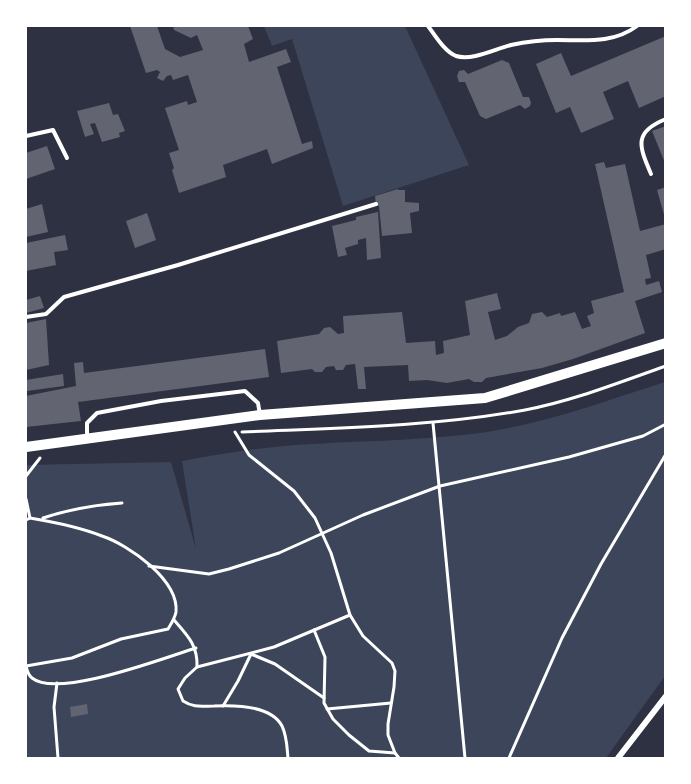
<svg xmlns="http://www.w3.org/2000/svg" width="691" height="784" font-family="'Playfair Display',serif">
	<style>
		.green { fill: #3c4559 }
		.building { fill: #626471 }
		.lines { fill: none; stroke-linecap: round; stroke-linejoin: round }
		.path { stroke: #fff; stroke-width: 3 }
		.service { stroke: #fff; stroke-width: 4 }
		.minor { stroke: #fff; stroke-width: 6 }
		.secondary { stroke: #fff; stroke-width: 10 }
	</style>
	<rect width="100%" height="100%" fill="#2d3142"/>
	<!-- green -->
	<g class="green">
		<path d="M264,26H405L469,165L343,206L292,39L272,46Z"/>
		<path d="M665,382V676L606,758H26V465L171,462L196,549L182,461C219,454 257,448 295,445C354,441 413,441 472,434C539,426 602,402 665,382Z"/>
	</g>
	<!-- building -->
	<g class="building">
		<path d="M130,26H157L165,49L180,57L203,50L197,35L191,38L174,30L173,26H248L253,39L244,44L249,62L286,49L291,62L277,67L302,144L312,141L313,148L272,164L267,149L223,165L226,177L179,193L172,170L174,168L169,153L179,150L165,108L187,101L188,105L197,102L188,75L173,80L171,75L167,76L163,81L157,78L160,72L157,70L146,73Z"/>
		<path d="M666,36V79L664,80L666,96L639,108L628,81L603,92L614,119L581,133L570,107L556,113L536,64L561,53L571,76Z"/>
		<path d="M502,60L509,63L523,97H529L531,103L530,106L525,109L520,105L486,119L480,116L465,82H459L457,76L459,71L464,70L468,74Z"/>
		<path d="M109,103L113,115L118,114L125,131L119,133L120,137L102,142L95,123L90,124L94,134L85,137L77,111Z"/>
		<path d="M666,126V163H665L652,131Z"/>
		<path d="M47,146L55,169L26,179V153Z"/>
		<path d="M604,162L606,168L625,164L640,231L666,224V249L646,255L651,278L645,279L646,285L659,281L662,292L635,301L645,333L573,359L542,368L486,378L482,382H474L469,379L447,383L427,380L409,381L408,365L364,367L366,389H358L355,364L346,365L343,370H336L334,366L326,367L322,372H315L312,369L281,373L277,341L319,334L324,328L330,327L338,334L344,333L343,316L402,312L406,343L435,341L436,355L444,353L443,341L470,335L465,301L497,293L501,309L488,312L495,340L507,336L518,327L529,323L532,314L542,312L547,317L560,313L561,316L575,312L582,329L591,326L587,316L594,313L591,301L624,292L595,164Z"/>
		<path d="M666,187V218H665L657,190Z"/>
		<path d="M398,189V190H405V202L419,203V211L410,213L412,233L382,236L379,206H376L375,196Z"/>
		<path d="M42,204L48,232L26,237V209Z"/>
		<path d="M378,212L381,258L367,260L366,238L358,240V244L345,248L347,255L338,257L332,226L356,220V217Z"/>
		<path d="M147,213L156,240L135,248L126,221Z"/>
		<path d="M65,235L68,250L54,252L56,265L26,271V243Z"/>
		<path d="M40,296L44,308L26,313V300Z"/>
		<path d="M46,319L49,365L26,370V323Z"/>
		<path d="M265,349L269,377L78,402L81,421L26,427V396L76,386L74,363L83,362L84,373Z"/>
		<path d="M63,374L64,386L27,391L26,380Z"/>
		<path d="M87,704L88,714L71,717L70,707Z"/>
	</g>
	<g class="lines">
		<!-- path -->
		<g class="path">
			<path d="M433,423L465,758"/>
			<path d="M235,432L249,455L294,491L315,518L331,553L350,615L363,636L392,663L395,671L394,687L388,724V735L395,753L399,758"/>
			<path d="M242,432C336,428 432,427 525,410C573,401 620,382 666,366"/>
			<path d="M26,476L40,458"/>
			<path d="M26,499L30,518L26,520"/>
			<path d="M43,518C70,509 94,505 122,503"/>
			<path d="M149,566L209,574L229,569L279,553L363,515L440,486L569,457L643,436L666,424"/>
			<path d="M174,620C187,635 198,645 197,667"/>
			<path d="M314,630L325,657L324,703L333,719L349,735L369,751L395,753"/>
			<path d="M26,666L72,658L121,639L168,629C171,624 175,618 176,612C179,580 129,545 102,536C79,527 54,522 30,518"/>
			<path d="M26,666C27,670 28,675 32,678C58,699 166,657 196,648"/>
			<path d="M57,683L54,707L58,758"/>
			<path d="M223,706L238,681L251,654L275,664L324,698"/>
			<path d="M327,709L391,703"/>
			<path d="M288,758C287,748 287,736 282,726C271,705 235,705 214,706C201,706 194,708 183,701L178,689L185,678L197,667L274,647L350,615"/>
			<path d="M509,758L562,638L601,564L666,454"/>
		</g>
		<!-- service -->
		<g class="service">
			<path d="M428,26C435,35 444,51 456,56C472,61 495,49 511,45C525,42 541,40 557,40C585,40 613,44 637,26"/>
			<path d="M26,136L53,130L67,158"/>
			<path d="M651,174C639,146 633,132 666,119"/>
			<path d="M26,317L46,314L64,297L178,265L376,204"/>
			<path d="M87,438V423L97,413L161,401L245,391L258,403L260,415"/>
		</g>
		<!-- minor -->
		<path class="minor" d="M618,758L666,696"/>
		<!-- secondary -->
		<path class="secondary" d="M26,447L260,415L485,398L666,343"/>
	</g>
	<!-- border -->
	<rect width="691" height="784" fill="none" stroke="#ffffff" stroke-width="54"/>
</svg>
